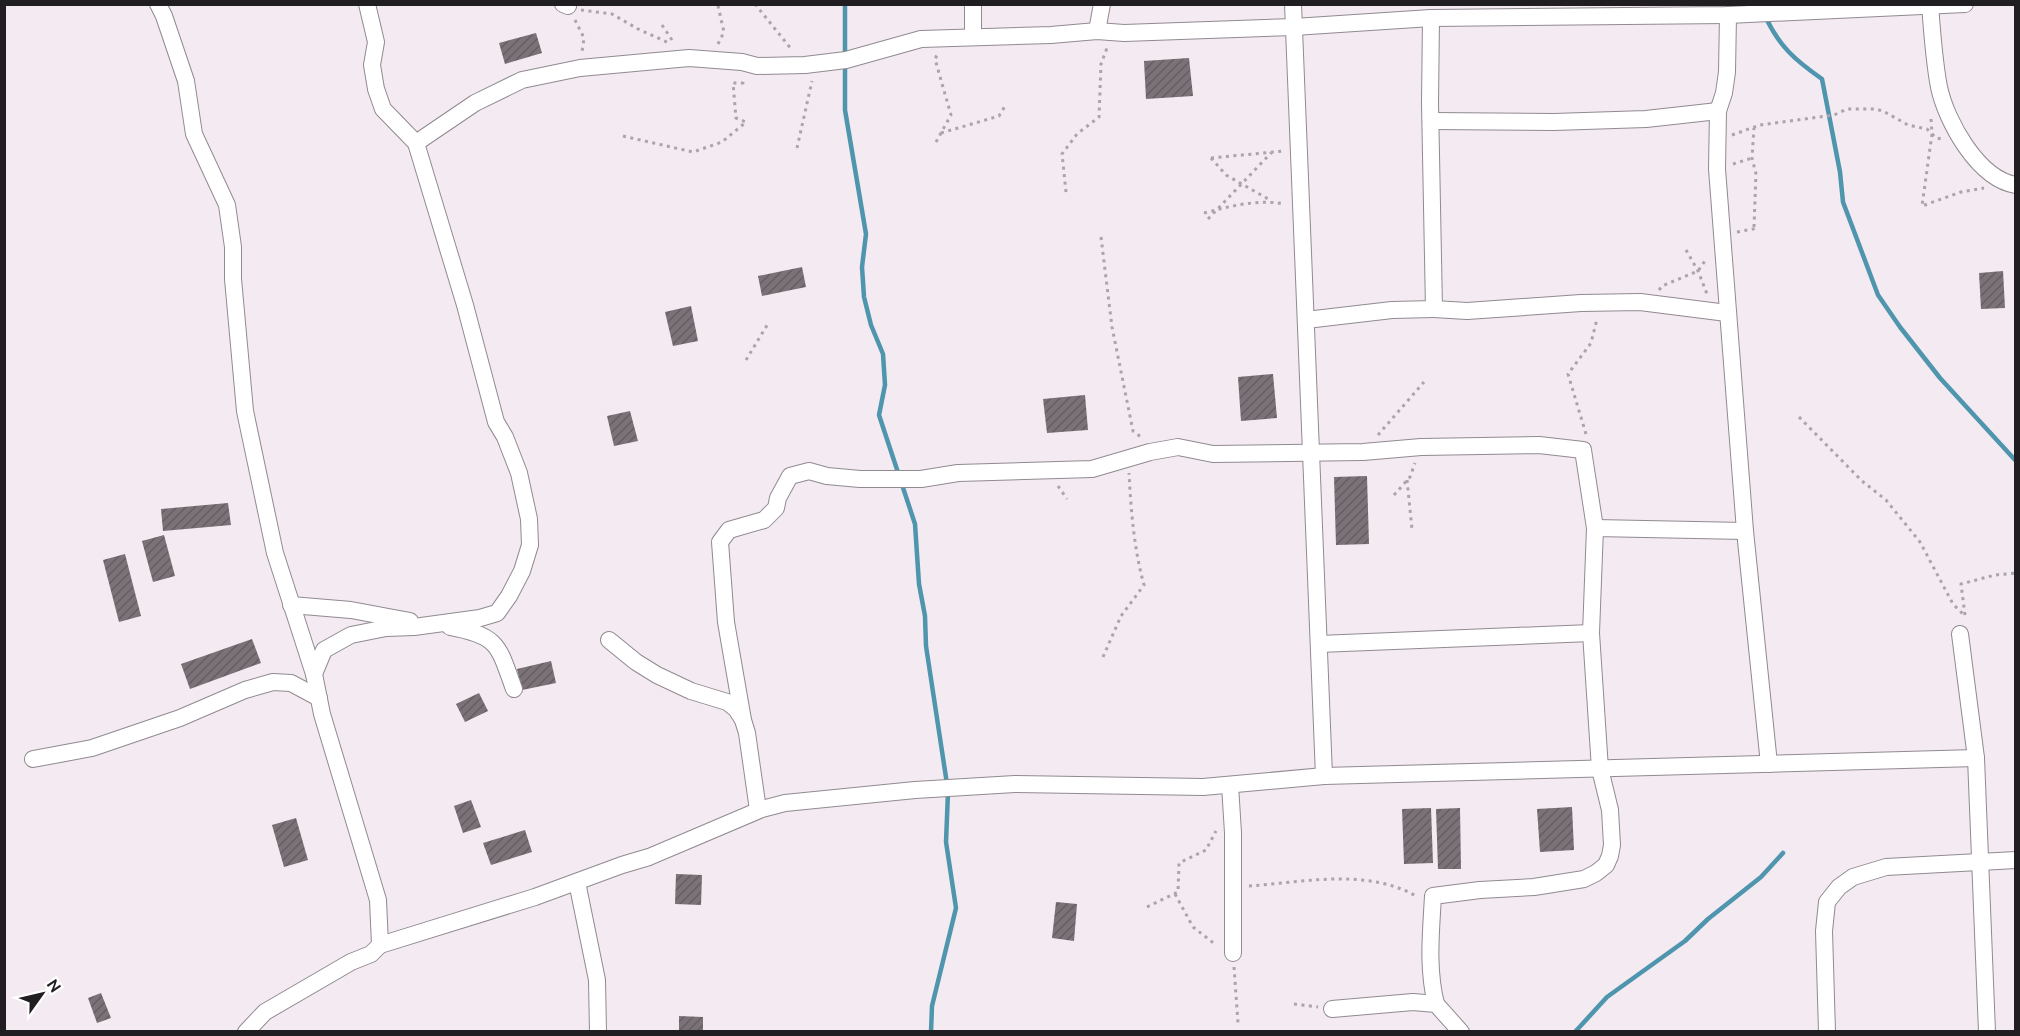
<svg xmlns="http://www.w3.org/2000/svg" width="2020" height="1036" font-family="Ubuntu,sans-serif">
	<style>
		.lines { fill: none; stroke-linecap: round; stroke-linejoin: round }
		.stream { stroke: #4e95ad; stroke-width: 4.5 }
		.building { fill: url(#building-hatch) }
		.minor-casing { stroke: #918a91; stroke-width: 18 }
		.path { stroke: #aba4aa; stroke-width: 3; stroke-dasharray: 3 4.5; stroke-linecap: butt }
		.minor { stroke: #fff; stroke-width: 16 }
	</style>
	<defs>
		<pattern id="building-hatch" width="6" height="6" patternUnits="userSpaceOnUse" patternTransform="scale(1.5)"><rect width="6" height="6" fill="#7b7277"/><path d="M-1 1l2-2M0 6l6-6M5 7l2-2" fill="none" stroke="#645d61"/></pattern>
	</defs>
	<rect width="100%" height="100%" fill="#f3eaf2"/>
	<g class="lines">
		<!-- stream -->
		<g class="stream">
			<path d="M845,4V110L866,234L862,267L864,297L871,325L883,354L885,385L879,415L915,524L919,584L925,616L926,646L947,784"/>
			<path d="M1766,18C1780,47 1795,60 1822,79L1840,172L1843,202L1878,295L1900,327L1940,378L2016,461"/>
			<path d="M931,1032L932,1006L956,908L946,842L948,792"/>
			<path d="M1575,1032L1607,997L1685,941L1708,919L1761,877L1783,853"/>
		</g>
	</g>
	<!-- building -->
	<g class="building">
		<path d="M536,33L542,53L505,64L499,43Z"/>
		<path d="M1189,58L1193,96L1146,99L1144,61Z"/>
		<path d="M802,267L806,287L762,296L758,276Z"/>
		<path d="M2003,271L2005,308L1981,309L1979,273Z"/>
		<path d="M691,306L698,341L673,346L665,312Z"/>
		<path d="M1273,374L1277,418L1241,421L1238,377Z"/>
		<path d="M1085,395L1088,430L1047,433L1043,399Z"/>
		<path d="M630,411L638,441L614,446L607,416Z"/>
		<path d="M1367,476L1369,544L1336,545L1334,477Z"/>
		<path d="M228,503L231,525L163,531L161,509Z"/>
		<path d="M164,535L175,576L153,582L142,541Z"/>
		<path d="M125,554L141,616L119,622L103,560Z"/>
		<path d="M252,639L261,663L190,689L181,664Z"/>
		<path d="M551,661L556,683L522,690L517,669Z"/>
		<path d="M479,693L488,711L465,722L456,704Z"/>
		<path d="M471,800L481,827L463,833L454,806Z"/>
		<path d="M1572,807L1574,850L1540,852L1537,809Z"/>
		<path d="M1431,808L1433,863L1404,864L1402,809Z"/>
		<path d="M1460,808L1461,869H1438L1436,809Z"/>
		<path d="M296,818L308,860L284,867L272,825Z"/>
		<path d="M525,830L532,852L491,865L483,843Z"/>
		<path d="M676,874L702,875L701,905L675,904Z"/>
		<path d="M1056,902L1077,904L1074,941L1052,938Z"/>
		<path d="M101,993L111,1018L97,1023L88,998Z"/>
		<path d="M679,1016L703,1017V1032H679Z"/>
	</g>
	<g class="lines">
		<!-- minor casing -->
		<g class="minor-casing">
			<g id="minor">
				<path d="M158,4L164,16L186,81L194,134L227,205L233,247V279L245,411L275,553L314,674L322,714L378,900L380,945L371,954L351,962L265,1012L246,1032"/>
				<path d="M563,4L568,6"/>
				<path d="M1293,4L1324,776"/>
				<path d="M1930,4C1932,32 1934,61 1939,87C1946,121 1978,179 2016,185"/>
				<path d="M1728,15L1727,72L1724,93L1718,111L1717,169L1745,531L1769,764"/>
				<path d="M1097,31L1102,4"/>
				<path d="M973,37V4"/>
				<path d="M1432,121L1554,122L1646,119L1718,111"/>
				<path d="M416,143L475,103L522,80L580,68L689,58L742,62L757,66L805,65L846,60L921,39L1051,35L1097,31L1124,33L1294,27L1431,18L1728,15L1965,4"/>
				<path d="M1434,309L1467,311L1581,303L1640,302L1727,313"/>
				<path d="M1306,320L1392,310L1434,309L1430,103L1431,18"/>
				<path d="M291,605L351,610L410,621"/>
				<path d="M450,627C499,636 498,645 514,689"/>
				<path d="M1960,634L1976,758L1987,1032"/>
				<path d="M609,640L636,662L657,675L691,691L727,702L736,709L743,720L747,733L758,810"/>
				<path d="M1319,644L1591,633"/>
				<path d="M314,674L324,650L351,635L386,628L414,627L480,618L497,613L509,596L522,571L530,545L529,519L519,473L505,437L496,422L465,305L416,143L383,109L376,89L372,65L376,42L367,4"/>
				<path d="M743,720L726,622L720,542L729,530L764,520L776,508L778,498L790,476L809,471L827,476L860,479H921L958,473L1092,469L1150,452L1178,447L1213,454L1363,452L1421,447L1539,445L1583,450L1595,528"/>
				<path d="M33,759L92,748L180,718L245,690L273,682L291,683L319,698"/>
				<path d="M1230,785L1233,833V953"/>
				<path d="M577,882L597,980L598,1032"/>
				<path d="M380,945L535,897L622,865L649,857L762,809L785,803L915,790L1015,784L1203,787L1324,776L1976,758"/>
				<path d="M1436,1004C1427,968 1431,932 1433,896L1480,890L1534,887L1584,879L1596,873L1606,865L1610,856L1612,845L1610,810L1600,769L1591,633L1595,528L1745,531"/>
				<path d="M1332,1009L1413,1002L1436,1004L1461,1032"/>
				<path d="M1827,1032L1824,931L1827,902L1839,887L1853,877L1886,867L2016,860"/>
			</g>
		</g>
		<!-- path -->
		<g class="path">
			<path d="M755,4L792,50"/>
			<path d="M581,10L612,14L638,29L669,43"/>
			<path d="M575,20L584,38L582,52"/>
			<path d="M662,25L674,43"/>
			<path d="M718,44L724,32L718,6"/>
			<path d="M1931,119L1932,134L1922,206L1961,192L1984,188"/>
			<path d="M941,133L999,116L1005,106"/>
			<path d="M1732,135L1760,125L1834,115L1847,109H1875L1883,111L1908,125L1927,129L1936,138L1942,139"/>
			<path d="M623,136L693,152L722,142L746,122L736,118L733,83H743V78"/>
			<path d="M936,142L951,115L935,59L937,55"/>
			<path d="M797,148L812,81"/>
			<path d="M1211,158L1284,151"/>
			<path d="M1211,158L1226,175L1270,200"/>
			<path d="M1733,164L1752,158"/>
			<path d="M1066,192L1062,154L1077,134L1099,117L1101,64L1107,48"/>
			<path d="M1204,213C1231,206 1257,199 1285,204"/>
			<path d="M1208,219L1271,153"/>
			<path d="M1754,227L1756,174L1752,158L1754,128"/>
			<path d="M1737,232L1758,228"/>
			<path d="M1101,237L1112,327L1133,431L1141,437"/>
			<path d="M1686,250L1698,271L1707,294"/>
			<path d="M1659,290L1662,286L1698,271L1707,258"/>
			<path d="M746,360L769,322"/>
			<path d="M1799,417L1862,481L1886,500L1920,542L1953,604L1965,616"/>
			<path d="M1586,434L1568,374L1591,343L1597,319"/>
			<path d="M1378,435L1424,382"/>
			<path d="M1407,480L1412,529"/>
			<path d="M1058,486L1067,499"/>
			<path d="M1394,495L1410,477L1415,463"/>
			<path d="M1965,615L1961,584L1995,575L2016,573"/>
			<path d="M1103,657L1121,616L1144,585C1134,549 1131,511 1129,473"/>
			<path d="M1249,886C1305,882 1366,868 1416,896"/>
			<path d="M1175,894L1193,927L1216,945"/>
			<path d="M1147,907L1178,892L1179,863L1206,850L1216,831"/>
			<path d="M1234,967L1238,1023"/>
			<path d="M1294,1004L1318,1007"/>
		</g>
		<!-- minor -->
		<use href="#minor" class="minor"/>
	</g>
	<!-- border -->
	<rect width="2020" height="1036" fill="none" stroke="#211e21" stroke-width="12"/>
	<!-- north arrow -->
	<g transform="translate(42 994) rotate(56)" stroke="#ffffff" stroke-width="4.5" paint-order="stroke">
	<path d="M0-4.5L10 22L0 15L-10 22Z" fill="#211e21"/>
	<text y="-9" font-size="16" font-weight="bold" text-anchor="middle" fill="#211e21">N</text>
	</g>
</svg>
